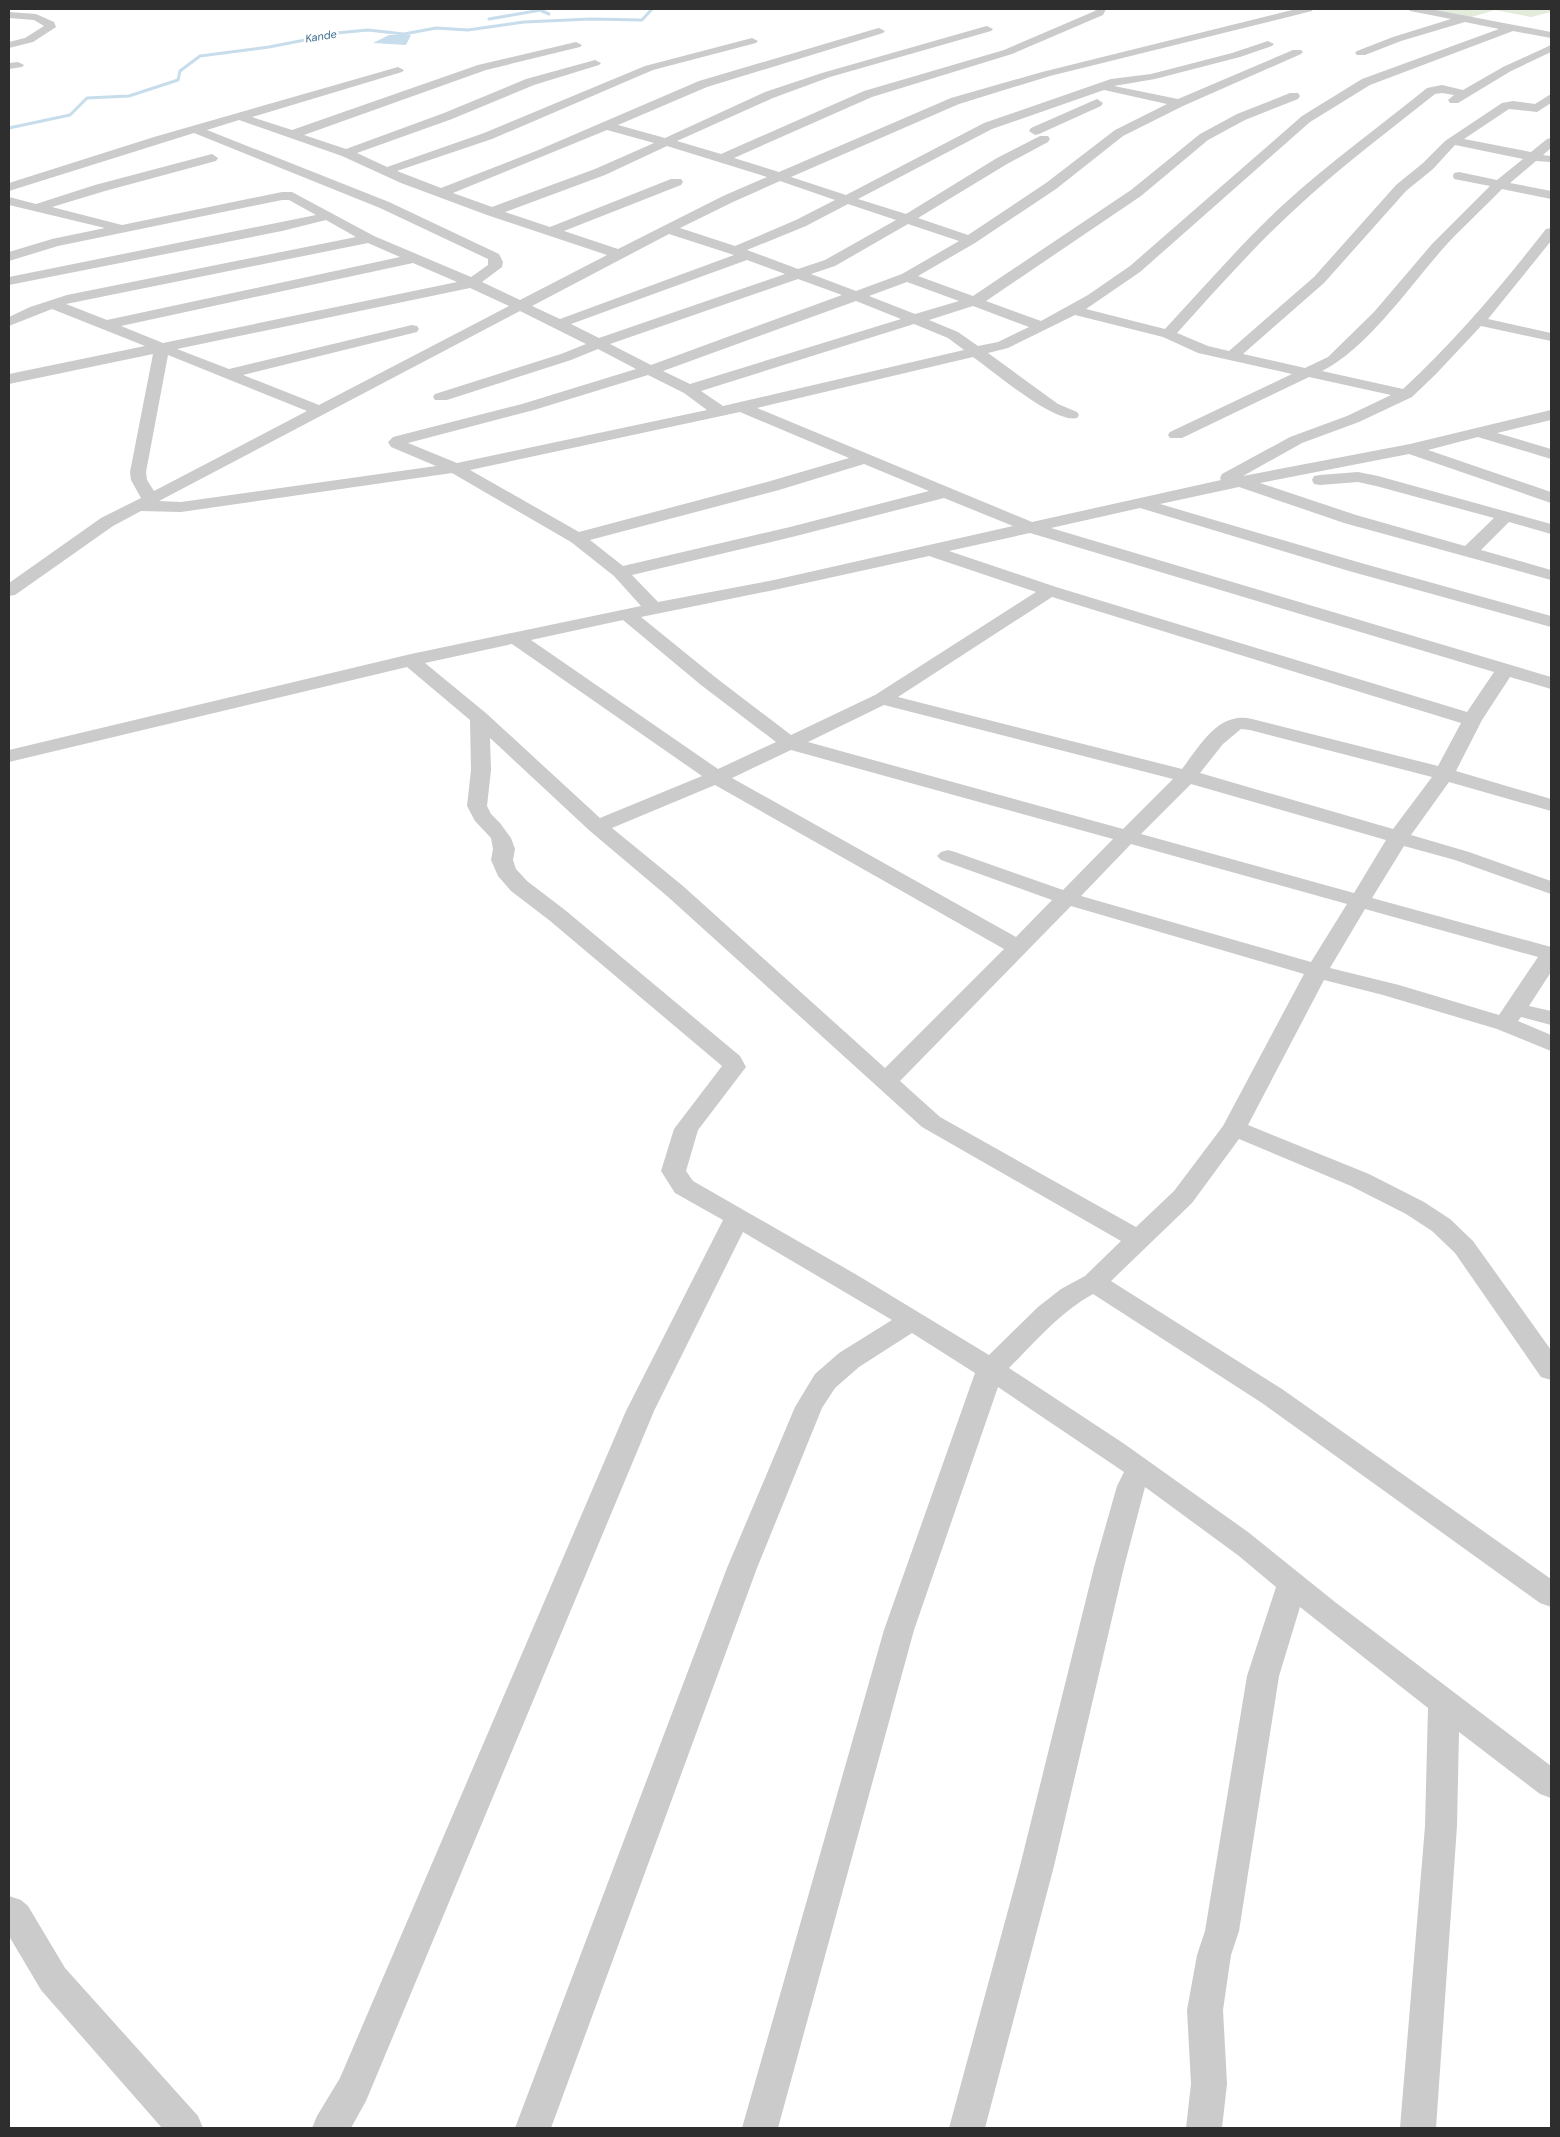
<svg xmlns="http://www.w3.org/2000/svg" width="1560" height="2137" font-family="'DM Sans',sans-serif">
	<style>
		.green { fill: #e3ebdb }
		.water { fill: #c7ddeb }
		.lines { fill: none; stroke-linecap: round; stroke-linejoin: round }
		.stream { stroke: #c7ddeb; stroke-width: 3 }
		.street { fill: #cbcbcb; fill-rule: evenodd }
		.labels { text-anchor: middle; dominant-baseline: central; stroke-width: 5; stroke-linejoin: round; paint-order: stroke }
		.far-water-label { font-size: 11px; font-style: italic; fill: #3d6e8f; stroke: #fff }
	</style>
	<rect width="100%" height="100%" fill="#fff"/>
	<!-- green -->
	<path class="green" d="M1438,9H1551V12L1531,17L1495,10L1468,18L1426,11Z"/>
	<!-- water -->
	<path class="water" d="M389,35H411L406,45L373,43Z"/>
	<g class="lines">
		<!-- stream -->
		<g class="stream">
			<path d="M489,19L541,10L549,14L542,11"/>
			<path d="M9,128L70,115L87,98L129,96L178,80L180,71L200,56L269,47L305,40L315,35L368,30L404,34L436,28L468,30L524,22L591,19L642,20L652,9"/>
		</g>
		<!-- street -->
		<g class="street">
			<path d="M1096,9H1106L1103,15L1012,54L872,97L734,158L779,172L951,98L1042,72L1296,9H1313L1312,11L1050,76L959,104L791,177L846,195L984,123L1111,79L1151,74L1232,53L1268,41L1274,44L1272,46L1240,57L1155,79L1114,86L1178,99L1293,50H1301L1303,52L1301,54L1183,106L1123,136L1056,189L975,243L918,276L973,296L1131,190L1200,134L1237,114L1290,93H1298L1300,96L1298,99L1245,120L1208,140L1141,196L986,301L1041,321L1088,295L1130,266L1302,116L1362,79L1499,29L1465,22L1401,41L1365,55H1357L1355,53L1357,51L1393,37L1451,19L1410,11L1409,9H1430L1551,32V38L1513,31L1370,85L1310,122L1140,272L1086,309L1165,329C1204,287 1242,243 1284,204C1329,163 1379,127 1427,88L1442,85L1463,90L1503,67L1551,45V52L1511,71L1458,103H1450L1448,100L1454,95L1442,93L1435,94C1387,132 1338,169 1293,211C1252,249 1215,291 1177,333L1208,346L1229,351L1314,277L1396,185L1423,163L1445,141L1502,103L1513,101L1535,104L1551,94V103L1537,112L1509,109L1464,139L1531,152L1547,139L1551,138V148L1543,155L1550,156L1551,159L1550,162L1536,161L1510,183L1551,191V199L1502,189C1482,210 1459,230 1440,252C1408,289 1365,350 1322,371L1403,389C1456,340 1502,285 1546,229L1551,228V241L1488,319L1551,333V341L1481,326L1436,374L1412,397L1359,422L1302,443L1243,476L1410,444L1551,410V420L1497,433L1551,449V459L1478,437L1428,450L1551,492V503L1409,454L1260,483L1356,515L1465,546L1494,518L1376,486L1358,482L1320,485L1314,484L1312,480L1314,476L1320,475L1358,472L1378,476L1551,524V534L1509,522L1481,550L1551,570V580L1344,523L1239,487L1160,504L1361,563L1551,616V627L1349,571L1140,508L1051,528L1551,677V689L1510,677L1482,720L1456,771L1551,799V811L1449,782L1411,835L1469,852L1551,881V894L1455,860L1404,846L1372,898L1551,947V972L1529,1006L1551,1011V1025L1521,1017L1518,1021L1551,1035V1051L1497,1029L1383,995L1324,980L1248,1125L1369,1174L1424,1202L1450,1219L1473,1241L1551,1350V1380L1541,1377L1455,1253L1432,1231L1406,1214L1351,1186L1239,1139L1192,1203L1111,1281L1282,1389L1551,1579V1607L1540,1603L1262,1403L1093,1294C1060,1312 1035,1342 1009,1368L1123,1443L1248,1532L1335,1602L1551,1766V1798L1540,1794L1459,1732L1457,1826L1436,2128H1400L1425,1826L1428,1708L1300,1607L1279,1676L1239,1931L1231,1955L1223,2010L1227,2084L1222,2128H1186L1191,2084L1187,2010L1197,1955L1205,1931L1247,1676L1276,1587L1239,1556L1145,1487L1124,1567L1054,1866L985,2128H949L1020,1866L1094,1567L1117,1486L1124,1472L998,1387L914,1630L778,2128H742L884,1630L975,1373L912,1333L859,1367L835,1388L822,1408L757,1568L551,2128H515L727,1568L795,1407L815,1374L839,1353L892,1320L743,1232L654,1411L366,2101L351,2128H312L317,2116L340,2078L626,1411L723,1220L675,1193L661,1171L674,1129L722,1066L549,920L511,891L498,876L491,860L493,849L491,838L475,821L467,806L471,770L470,720L407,667L9,762V750L411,654L641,606L614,576L571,542L452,473L181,512L141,511L113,526L15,595L9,596V583L101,518L141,498L131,480L130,472L153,354L9,384V374L145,346L52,309L9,326V317L30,307L67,295L356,237L326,220L282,231L9,285V277L316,215L289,200H282L58,246L9,261V252L52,239L105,228L9,205V197L36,204L95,185L212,154L218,158L216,161L105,191L52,207L122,225L282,192H292L374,236L471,277L488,265V259L380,208L194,133L9,191V183L154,137L398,67L404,70L402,72L252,117L292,130L478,65L576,42L582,45L580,47L486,70L304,135L346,149L444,113L526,79L595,60L601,63L599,65L534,85L452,119L357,153L387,167L484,133L645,66L752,38L758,41L756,43L653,70L492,139L397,171L441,188L536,151L699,81L875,29L879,28L885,31L883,33L707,87L618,125L665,138L765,92L822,73L983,27L987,26L993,29L991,31L830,77L773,98L677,141L721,154L864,91L1004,50L1095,11ZM1104,90L1167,104L1115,130L1046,183L968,235L918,218L1007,164L1048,142L1050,139L1048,136H1040L997,158L906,214L858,199L992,129ZM239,120L342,156L401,183L487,215L607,255L520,300L482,282L502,267L503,262L499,254L389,202L207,130ZM607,130L654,143L595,169L492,207L453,193ZM1455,145L1523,159L1497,180L1459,172L1454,173L1453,176L1454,179L1490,186L1432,244L1374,312L1328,357L1305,368L1243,354L1324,283L1406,191L1433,169ZM667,146L767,177L723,196L618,249L564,231L681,185L683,182L681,179H671L550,227L505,212L605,175ZM780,181L835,200L796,220L735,246L680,228L733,202ZM848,204L896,220L825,260L798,269L747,250L806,226ZM908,224L959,241L902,274L856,291L811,274L835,266ZM669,234L734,255L560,319L532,306ZM368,243L400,257L107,320L66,304ZM747,260L785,274L599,338L571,324ZM413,263L457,282L163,343L121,326ZM798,279L842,295L651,365L610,344ZM907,282L959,301L915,314L869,296ZM470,288L509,306L319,405L243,375L417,332L419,329L417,326L412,325L229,369L177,349ZM856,301L901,319L690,384L663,371ZM973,306L1029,327L998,342L978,346L958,332L929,320ZM520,311L586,344L561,354L435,394L433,397L435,400H447L571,360L598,349L636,369L522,404L393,437L388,442L391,447L436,466L181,502L159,501ZM1075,315L1163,337L1198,353L1292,374L1170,432L1168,435L1170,438H1182L1309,377L1391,395L1347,416L1290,437L1222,474L1220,478L1221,480L1032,522L757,408L973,357C993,371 1055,424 1077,418L1079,415L1077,412L1058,404L988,353L1008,348ZM914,324L948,338L964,350L723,406L701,391ZM168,355L307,411L154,491L147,480L146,472ZM648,375L684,393L707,410L457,463L408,443L534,410ZM740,412L849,458L767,482L579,532L470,470ZM864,464L929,491L790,527L623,566L590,540L779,490ZM944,498L1013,526L774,580L658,602L632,575L792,537ZM1030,533L1494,672L1467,712L1056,587L949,551ZM929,556L1036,592L875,695L791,735L715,677L641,617L774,590ZM1052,597L1461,723L1438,766L1252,719C1218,711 1200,746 1182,769L898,697ZM623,620L701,685L776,742L718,769L531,640ZM512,644L702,776L600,818L487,714L425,663ZM884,705L1173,779L1123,829L808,742ZM1241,729L1250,730L1432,777L1393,829L1200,773L1223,744ZM490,738L590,831L667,896L922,1127L1121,1241L1085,1276L1061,1289L1038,1307L989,1355L857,1275L693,1181L686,1171L698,1130L746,1067L740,1056L565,910L527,881L516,869L513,860L515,849L511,838L500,823L491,814L487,806L491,770ZM791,750L1113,839L1063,890L955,852L948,850L941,852L937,856L941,860L1052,900L1016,937L732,778ZM1191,784L1386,840L1354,893L1141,834ZM715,785L1004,949L885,1068L683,886L612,828ZM1131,844L1347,904L1311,962L1081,896ZM1071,906L1304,974L1223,1126L1174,1191L1136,1227L940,1117L900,1081ZM1365,909L1538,957L1499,1015L1399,985L1330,968Z"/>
			<path d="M9,12L36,14L54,22L56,27L33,42L9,48V42L25,38L44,26L34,20L9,18Z"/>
			<path d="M18,62L24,65L22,67L9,69V63Z"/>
			<path d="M1097,99L1103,103L1101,106L1039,134L1035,135L1029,131L1031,128Z"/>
			<path d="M9,1896L21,1900L28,1906L65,1968L198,2116L203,2128H162L41,1990L9,1936Z"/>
		</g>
	</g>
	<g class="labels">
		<!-- far-water labels -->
		<g class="far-water-label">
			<text transform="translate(321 36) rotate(-9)">Kande</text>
		</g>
	</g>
	<!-- border -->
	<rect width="1560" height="2137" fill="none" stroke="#2e2e2e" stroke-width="20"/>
</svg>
